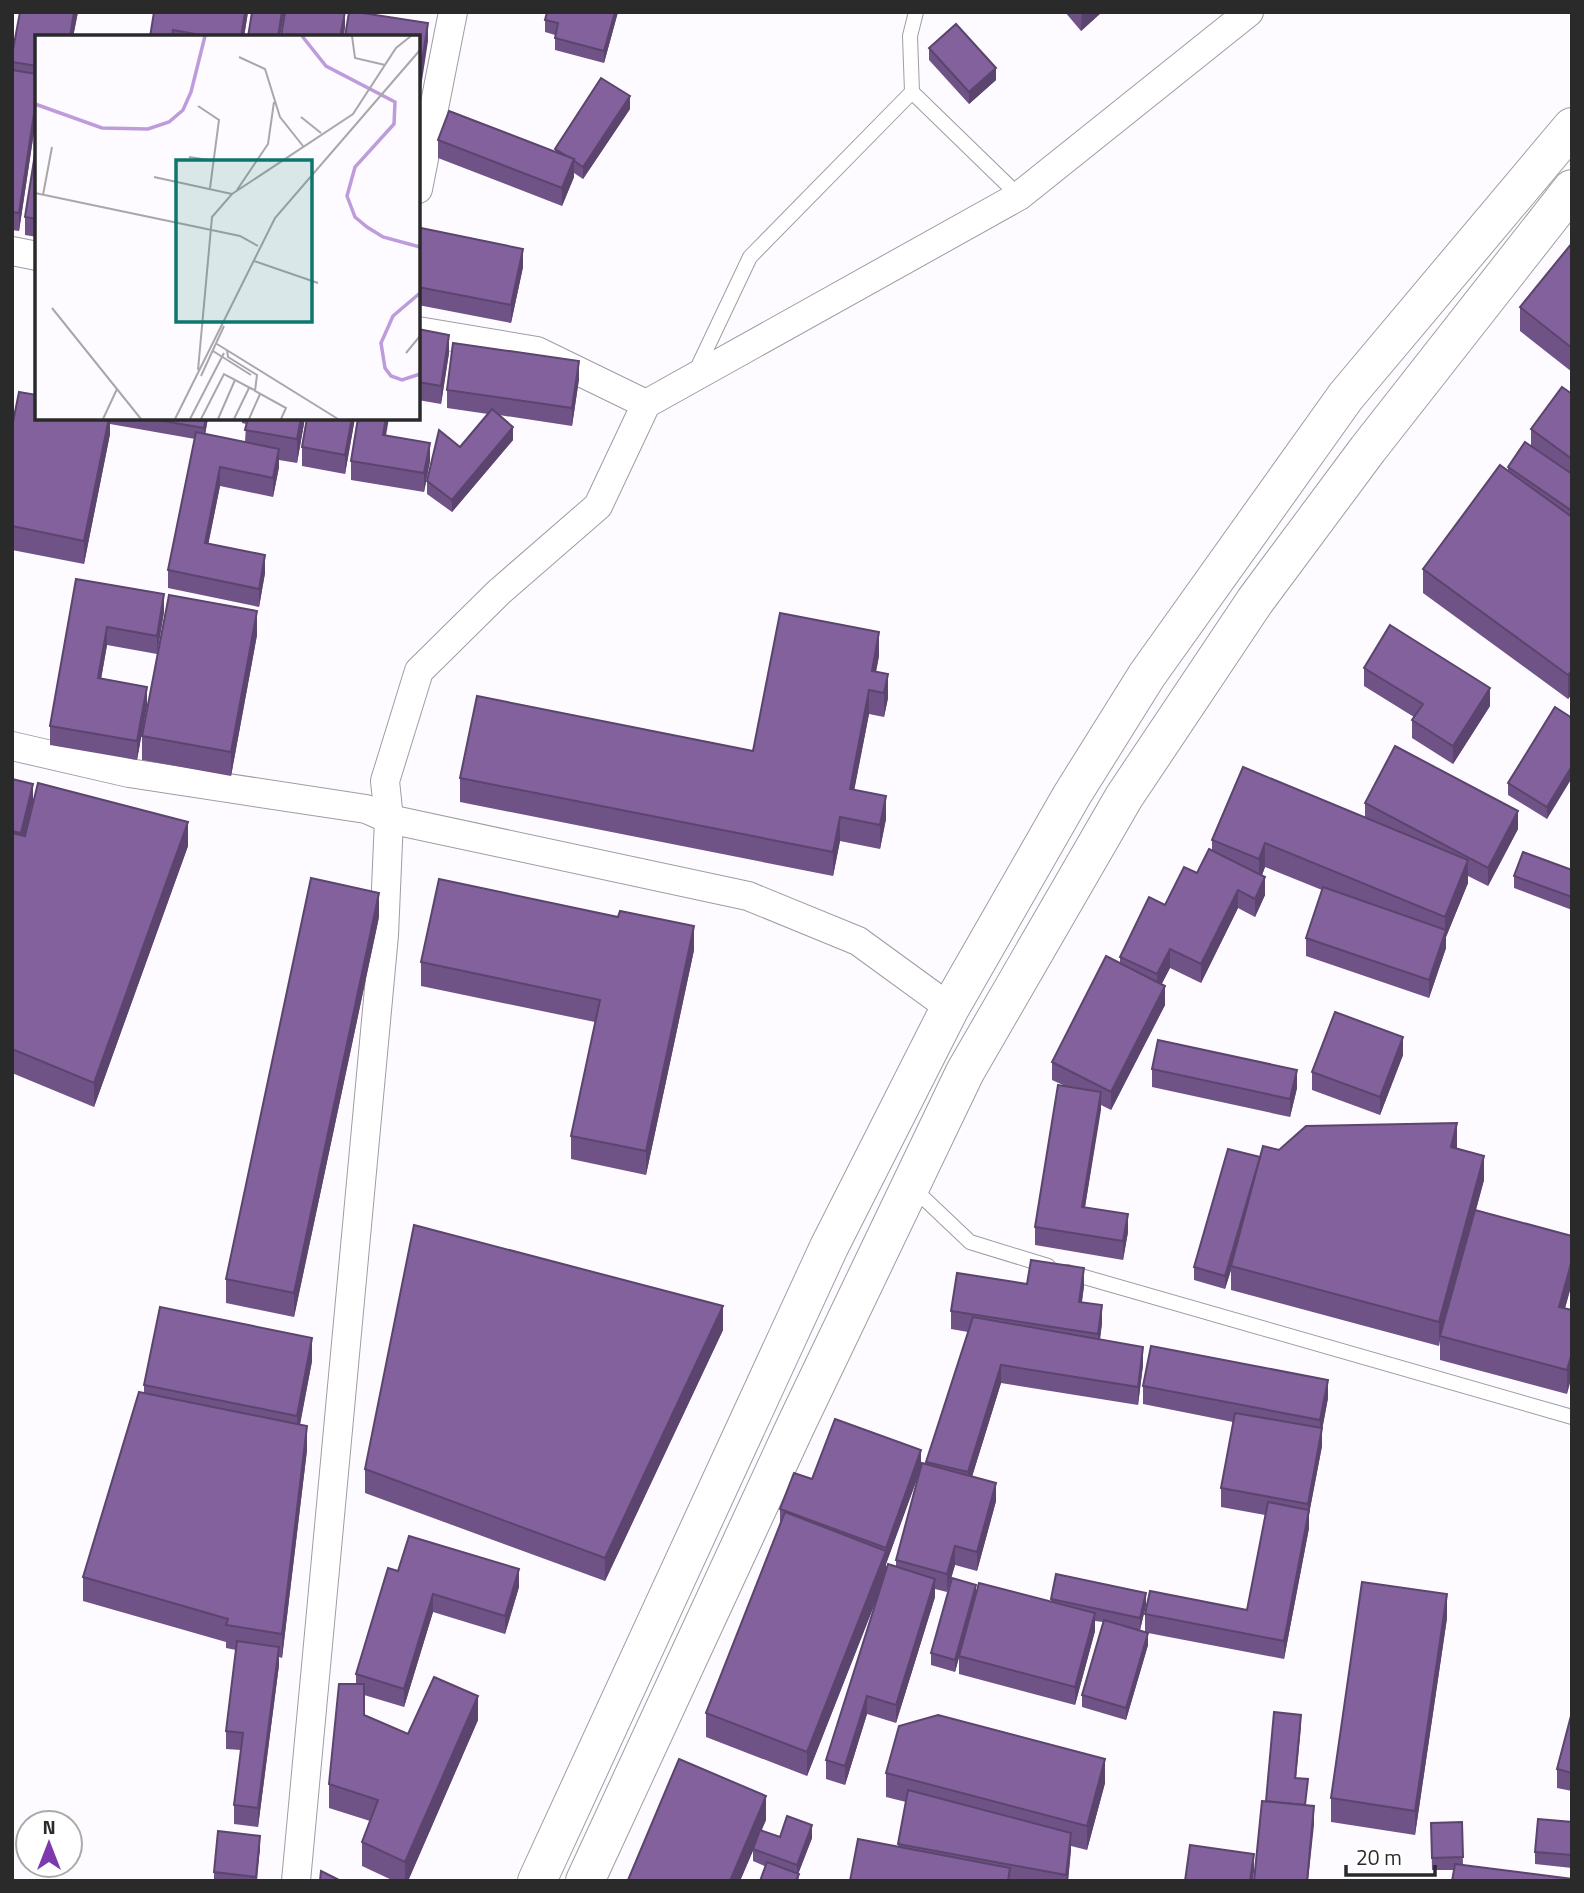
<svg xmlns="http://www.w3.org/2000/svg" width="1584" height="1893" font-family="'Titillium Web',sans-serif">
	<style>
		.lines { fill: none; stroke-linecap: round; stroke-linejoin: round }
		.lane-casing { stroke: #9f9da1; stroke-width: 16 }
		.street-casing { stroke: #9f9da1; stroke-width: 30 }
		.primary-casing { stroke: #9f9da1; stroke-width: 40 }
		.lane { stroke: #fff; stroke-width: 14 }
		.street { stroke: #fff; stroke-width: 28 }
		.primary { stroke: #fff; stroke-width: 38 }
		.wall { fill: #705386; fill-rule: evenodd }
		.shaded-wall { fill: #5b446d }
		.building { fill: #82619c; stroke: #5b446d; stroke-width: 2 }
		.inset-river { fill: none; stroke: #be9cdb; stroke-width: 3.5 }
		.inset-road { fill: none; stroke: #a9a7aa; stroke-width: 2 }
		.view { fill: #0f766e; fill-opacity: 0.15; stroke: #0f766e; stroke-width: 3.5 }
		.inset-edge { fill: none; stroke: #2a2a2b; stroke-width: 3.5 }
	</style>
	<rect width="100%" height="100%" fill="#fdfbff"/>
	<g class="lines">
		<!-- lane casing -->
		<g class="lane-casing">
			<g id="lane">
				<path d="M912,92L1019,196"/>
				<path d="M695,373L750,257L912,92L910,36L916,12"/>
				<path d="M912,1187L970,1242L1048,1266"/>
				<path d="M1067,1272L1572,1417"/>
			</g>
		</g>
		<!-- street casing -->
		<g class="street-casing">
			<g id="street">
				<path d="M418,189L453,12"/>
				<path d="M12,251L37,256"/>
				<path d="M418,331L537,351L646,404"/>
				<path d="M12,746L129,773L366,809L389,819L748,896L858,941L950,1008"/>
				<path d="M296,1881L384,935L389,819L385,781L419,671L499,592L598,506L646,404L1019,196L1249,12"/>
			</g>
		</g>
		<!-- primary casing -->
		<g class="primary-casing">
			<g id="primary">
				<path d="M537,1881L829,1247L950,1008L1072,795L1147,675L1346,396L1572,127"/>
				<path d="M585,1881L795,1427L965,1072L1124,797L1255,601L1368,449L1572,189"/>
			</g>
		</g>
		<!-- lane -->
		<use href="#lane" class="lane"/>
		<!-- street -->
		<use href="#street" class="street"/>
		<!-- primary -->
		<use href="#primary" class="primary"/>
	</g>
	<!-- wall -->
	<g class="wall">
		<path d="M20,12H78L73,37H37V112L19,231L12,230V55Z"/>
		<path d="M154,12H248L244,37H150Z"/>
		<path d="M618,12L604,63L555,50V35L545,32V20Z"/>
		<path d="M1065,12H1102L1081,31Z"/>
		<path d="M929,48L996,80L969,104L929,60Z"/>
		<path d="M630,109L583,179L574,173V177L562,206L438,158V140L555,152V149Z"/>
		<path d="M37,141V237L25,235V217Z"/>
		<path d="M418,240L523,267L511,323L418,305Z"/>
		<path d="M1572,243V372L1520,331V307Z"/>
		<path d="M418,329L449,353L441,404L418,400Z"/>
		<path d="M579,379L572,426L499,415L513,440L452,512L427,494V481L460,447L488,414L447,408V390Z"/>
		<path d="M1572,394V694L1568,699L1423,593V569L1508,470V467L1531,446V429Z"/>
		<path d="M37,418H208L205,434L245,442L246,424L242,423V418H305L297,463L279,460V467L273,497L220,486L208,544L265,573L259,607L168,588V570L195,439L110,424V434L84,564L12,550V427Z"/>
		<path d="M307,418H355L345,474L302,466V447Z"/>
		<path d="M386,435L430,461L424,492L351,480V461Z"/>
		<path d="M76,579L164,612L157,654L107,645L101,679L147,705L137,760L50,745V726Z"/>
		<path d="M257,635L231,776L142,760V736Z"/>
		<path d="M879,656L876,672L888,698L884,717L869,714L854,790L886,819L880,849L840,841L833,876L460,802V778L753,751Z"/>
		<path d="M1364,668L1490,706L1453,764L1412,738V720L1414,717L1364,686Z"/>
		<path d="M1572,718L1547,819L1508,795V783Z"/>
		<path d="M12,779L25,835L188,846L94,1107L12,1073Z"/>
		<path d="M1365,803L1518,829L1488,886L1468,876V883L1446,937V948L1429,998L1306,956V938L1322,890L1265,867L1262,875L1265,895L1255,917L1238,908L1201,983L1170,968L1161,985L1165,1005L1111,1110L1101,1105L1085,1207L1128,1232L1123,1260L1035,1245V1227L1063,1085L1052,1080V1062L1120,964V957L1197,873L1212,851V840L1365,817Z"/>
		<path d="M1572,870V910L1514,888V876Z"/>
		<path d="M379,917L294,1317L226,1303V1279Z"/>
		<path d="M694,950L646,1175L571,1159V1136L595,1022L421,986V962Z"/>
		<path d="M1403,1055L1380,1115L1312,1090V1072Z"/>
		<path d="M1152,1069L1297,1088L1290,1117L1152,1087Z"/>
		<path d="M1457,1146V1149L1484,1180L1476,1210L1572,1283L1565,1308L1570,1310L1567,1394L1440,1360V1340L1439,1346L1231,1290V1270L1225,1289L1194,1280V1267L1260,1157L1279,1150Z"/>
		<path d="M1027,1284L1084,1286L1082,1302L1102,1323L1100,1340L1143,1365L1138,1405L1001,1383L972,1476L996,1501L977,1571L955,1565L947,1592L935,1589V1597L896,1723L867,1714L845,1785L826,1779V1760L879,1593L807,1776L706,1737V1713L780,1524V1509L812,1479L921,1467L926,1464L968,1332L951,1329V1311ZM920,1471L896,1560V1567L886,1570V1564Z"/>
		<path d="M723,1330L605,1581L365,1493V1469Z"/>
		<path d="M312,1361L300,1425L307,1450L282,1658L279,1657V1665L258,1827L234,1824V1805L241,1750L226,1749V1731L236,1650L226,1648V1642L83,1601V1577L144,1393V1385Z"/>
		<path d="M1143,1386L1328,1398L1322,1430V1446L1309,1514V1528L1284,1659L1148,1633V1645L1126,1720L1082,1707V1695L1103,1622L1095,1621V1631L1075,1705L959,1674V1657L955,1672L931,1665V1653L976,1593L1051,1602V1599L1146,1605L1140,1630L1145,1632V1614L1247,1610L1265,1515L1221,1507V1488L1233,1422L1143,1404Z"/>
		<path d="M398,1571L519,1587L505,1634L433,1612L404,1707L364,1695V1715L408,1734L478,1720L408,1881H394L362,1866V1842L370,1821L329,1808V1784L356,1684V1674Z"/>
		<path d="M1447,1618L1415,1835L1331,1822V1798Z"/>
		<path d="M1572,1712V1791L1557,1788V1769Z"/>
		<path d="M886,1773L1105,1783L1087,1850L1071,1846L1068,1881H850L898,1847L906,1802L886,1797Z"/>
		<path d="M766,1820L761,1830L780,1837L812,1838L798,1874L799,1881L753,1861V1849L755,1846L740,1881H628V1880Z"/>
		<path d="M1462,1822L1463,1865L1454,1870H1432L1431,1823Z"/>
		<path d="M1572,1822V1868L1535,1864V1852Z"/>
		<path d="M260,1848L257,1881H214V1872Z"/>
	</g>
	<!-- shaded-wall -->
	<g class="shaded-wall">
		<path d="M74,12H78L73,37H70Z"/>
		<path d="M245,12H248L244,37H241Z"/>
		<path d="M282,12H284V16L280,37H278Z"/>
		<path d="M345,12V28L344,37H340Z"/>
		<path d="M615,12H618L604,63V51Z"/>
		<path d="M1082,12H1102L1081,31Z"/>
		<path d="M428,23V41L418,107V88Z"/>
		<path d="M996,68V80L969,104V92Z"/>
		<path d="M37,94V112L19,231V213Z"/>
		<path d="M630,96V109L583,179V167Z"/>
		<path d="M574,159V177L562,206V188Z"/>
		<path d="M523,249V267L511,323V305Z"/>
		<path d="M449,335V353L441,404V386Z"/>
		<path d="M579,361V379L572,426V408Z"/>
		<path d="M109,418H110V434L84,564V541Z"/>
		<path d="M206,418H208L204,441V428Z"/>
		<path d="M301,418H305L297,463V439Z"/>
		<path d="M352,418H355L345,474V455Z"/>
		<path d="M386,418H389L383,453V435Z"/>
		<path d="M513,427V440L452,512V500Z"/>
		<path d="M430,443V461L424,492V473Z"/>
		<path d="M279,449V467L273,497V478Z"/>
		<path d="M220,467V486L205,561V543Z"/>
		<path d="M265,555V573L259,607V589Z"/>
		<path d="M164,594V612L157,654V636Z"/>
		<path d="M257,611V635L231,776V752Z"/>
		<path d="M107,627V645L98,696V678Z"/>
		<path d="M879,632V656L872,691V671Z"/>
		<path d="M1572,670V694L1568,699V675Z"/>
		<path d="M888,674V698L884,717V693Z"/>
		<path d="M147,687V705L137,760V741Z"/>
		<path d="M1490,688V706L1453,764V746Z"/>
		<path d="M869,690V714L850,812V789Z"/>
		<path d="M1572,766V778L1547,819V807Z"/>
		<path d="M33,784V802L21,851V833Z"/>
		<path d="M886,796V819L880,849V825Z"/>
		<path d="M1518,811V829L1488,886V868Z"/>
		<path d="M840,817V841L833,876V852Z"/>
		<path d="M188,822V846L94,1107V1083Z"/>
		<path d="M1265,843V867L1259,883V859Z"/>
		<path d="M1468,860V883L1446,937V948L1429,998V980L1445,934V917Z"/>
		<path d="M1265,877V895L1255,917V899Z"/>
		<path d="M1238,890V908L1201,983V964Z"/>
		<path d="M379,893V917L294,1317V1293Z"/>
		<path d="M694,926V950L646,1175V1151Z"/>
		<path d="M1170,949V968L1157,993V974Z"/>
		<path d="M1165,986V1005L1111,1110V1092Z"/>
		<path d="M1403,1037V1055L1380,1115V1097Z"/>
		<path d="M1297,1070V1088L1290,1117V1099Z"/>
		<path d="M1101,1092V1110L1082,1225V1207Z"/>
		<path d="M1457,1123V1146L1451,1171V1147Z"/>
		<path d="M1484,1156V1180L1441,1336H1440L1439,1346V1322Z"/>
		<path d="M1260,1157L1231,1266V1270L1225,1289V1276Z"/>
		<path d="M1128,1214V1232L1123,1260V1241Z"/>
		<path d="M1572,1260V1283L1559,1330V1307Z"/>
		<path d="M1084,1268V1286L1079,1320V1302Z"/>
		<path d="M1102,1305V1323L1098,1352V1334Z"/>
		<path d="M723,1306V1330L605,1581V1558Z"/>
		<path d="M312,1338V1361L297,1439V1416Z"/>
		<path d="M1143,1347V1365L1138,1405V1387Z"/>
		<path d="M1572,1353V1376L1567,1394V1370Z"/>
		<path d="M1001,1365V1383L968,1490V1472Z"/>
		<path d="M1328,1380V1398L1322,1430V1446L1309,1514V1528L1284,1659V1641L1308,1518V1504L1320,1437V1420Z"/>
		<path d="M307,1426V1450L282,1658V1634Z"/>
		<path d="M921,1450V1468L886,1564V1575L807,1776V1752L886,1553V1548Z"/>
		<path d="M996,1483V1501L977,1571V1552Z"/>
		<path d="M955,1546V1565L947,1592V1574Z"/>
		<path d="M519,1569V1587L505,1634V1616Z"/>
		<path d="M935,1579V1597L896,1723V1705Z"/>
		<path d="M976,1585V1597L955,1672V1660Z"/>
		<path d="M1146,1593V1605L1140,1630V1618Z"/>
		<path d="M433,1594V1612L404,1707V1689Z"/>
		<path d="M1447,1594V1618L1415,1835V1811Z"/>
		<path d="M1095,1613V1631L1075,1705V1687Z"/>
		<path d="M1148,1633V1645L1126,1720V1708Z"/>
		<path d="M279,1647V1665L258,1827V1808Z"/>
		<path d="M478,1696V1720L408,1881H405V1862Z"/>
		<path d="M867,1696V1714L845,1785V1766Z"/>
		<path d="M1301,1715V1727L1295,1790V1778Z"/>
		<path d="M1105,1759V1783L1087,1850V1826Z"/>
		<path d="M766,1796V1820L740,1881H730Z"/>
		<path d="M1314,1806V1825L1308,1881H1307Z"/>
		<path d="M812,1825V1838L797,1877V1865Z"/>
		<path d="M1071,1833V1851L1068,1881H1066Z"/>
		<path d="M260,1836V1848L256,1881V1877Z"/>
		<path d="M1254,1854V1872L1253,1881H1250Z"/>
	</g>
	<!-- building -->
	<g class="building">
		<path d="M20,12H74L70,37H37V66L12,62V55Z"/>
		<path d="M154,12H245L241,37H211L173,30L172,37H150Z"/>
		<path d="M252,12H282L278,37H248Z"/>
		<path d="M285,12H345L340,37H281Z"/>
		<path d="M349,12H356L428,23L418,88V37H345Z"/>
		<path d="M547,12H615L604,51L555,38L558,23L545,20Z"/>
		<path d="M956,24L996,68L969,92L929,48Z"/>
		<path d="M12,70L37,74V94L19,213L12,212Z"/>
		<path d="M601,78L630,96L583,167L573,160L574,159L567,156L555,149Z"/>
		<path d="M449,111L574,159L562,188L438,140Z"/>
		<path d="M37,141V219L25,217Z"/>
		<path d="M421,228L523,249L511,305L418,287V240Z"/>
		<path d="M1572,243V348L1520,307Z"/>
		<path d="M418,329L449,335L441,386L418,382Z"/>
		<path d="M453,343L579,361L572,408L447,390Z"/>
		<path d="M1562,387L1572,394V459L1531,429Z"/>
		<path d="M19,392L37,395V418H109L84,541L12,526V427Z"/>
		<path d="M492,409L513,427L452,500L427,481L439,430L460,447Z"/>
		<path d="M146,418H206L204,428Z"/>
		<path d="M248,418H301L297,439L245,430Z"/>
		<path d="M307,418H352L345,455L302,447Z"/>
		<path d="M358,418H386L383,435L430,443L424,473L351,461Z"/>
		<path d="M196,432L279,449L273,478L220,467L205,543L265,555L259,589L168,570Z"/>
		<path d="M1525,442L1572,474V511L1508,467Z"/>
		<path d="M1500,465L1572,517V670L1568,675L1423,569Z"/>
		<path d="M76,579L164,594L157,636L107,627L98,678L147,687L137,741L50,726Z"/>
		<path d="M169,595L257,611L231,752L142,736Z"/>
		<path d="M780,613L879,632L872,671L888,674L884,693L869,690L850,789L886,796L880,825L840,817L833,852L460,778L477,696L753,751Z"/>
		<path d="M1390,625L1490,688L1453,746L1412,720L1423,704L1364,668Z"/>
		<path d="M1555,707L1572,718V766L1547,807L1508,783Z"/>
		<path d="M1395,746L1518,811L1488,868L1365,803Z"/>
		<path d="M1243,767L1468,860L1445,917L1265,843L1259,859L1212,840Z"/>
		<path d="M12,779L33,784L21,833L12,831Z"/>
		<path d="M38,783L188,822L94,1083L12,1049V833L25,836Z"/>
		<path d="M1209,849L1265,877L1255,899L1238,890L1201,964L1170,949L1157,974L1120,957L1149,897L1165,905L1184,867L1197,873Z"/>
		<path d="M1523,852L1572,870V897L1514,876Z"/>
		<path d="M311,878L379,893L294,1293L226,1279Z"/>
		<path d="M439,879L618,917L620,911L694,926L646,1151L571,1136L600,1000L421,962Z"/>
		<path d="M1323,887L1446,930L1429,980L1306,938Z"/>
		<path d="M1106,956L1165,986L1111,1092L1052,1062Z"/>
		<path d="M1335,1012L1403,1037L1380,1097L1312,1072Z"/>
		<path d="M1158,1040L1297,1070L1290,1099L1152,1069Z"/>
		<path d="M1058,1085L1101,1092L1082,1207L1128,1214L1123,1241L1035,1227Z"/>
		<path d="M1457,1123L1451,1147L1484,1156L1439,1322L1231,1266L1263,1146L1279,1150L1306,1126Z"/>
		<path d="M1228,1149L1260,1157L1225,1276L1194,1267Z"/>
		<path d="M1475,1210L1572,1236V1260L1559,1307L1572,1310V1353L1567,1370L1440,1336Z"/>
		<path d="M414,1225L723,1306L605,1558L365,1469Z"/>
		<path d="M1031,1260L1084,1268L1079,1302L1102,1305L1098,1334L951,1311L957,1273L1027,1284Z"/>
		<path d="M160,1307L312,1338L297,1416L144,1385Z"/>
		<path d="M973,1317L1143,1347L1138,1387L1001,1365L968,1472L926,1462Z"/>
		<path d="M1151,1346L1328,1380L1320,1420L1143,1386Z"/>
		<path d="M139,1392L307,1426L282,1634L226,1625L228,1619L83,1577Z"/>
		<path d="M1235,1413L1322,1428L1308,1504L1221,1488Z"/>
		<path d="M835,1419L921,1450L886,1548L780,1509L794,1473L812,1479Z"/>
		<path d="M922,1463L996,1483L977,1552L955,1546L947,1574L896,1560Z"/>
		<path d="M1268,1502L1309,1510L1284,1641L1145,1614L1150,1591L1247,1610Z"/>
		<path d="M785,1512L886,1551L807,1752L706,1713Z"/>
		<path d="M409,1536L519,1569L505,1616L433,1594L404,1689L356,1674L388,1568L398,1571Z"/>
		<path d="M888,1564L935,1579L896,1705L867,1696L845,1766L826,1760Z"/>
		<path d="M1056,1574L1146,1593L1140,1618L1051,1599Z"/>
		<path d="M952,1578L976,1585L955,1660L931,1653Z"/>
		<path d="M1362,1582L1447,1594L1415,1811L1331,1798Z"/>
		<path d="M979,1583L1095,1613L1075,1687L959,1656Z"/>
		<path d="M1104,1620L1148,1633L1126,1708L1082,1695Z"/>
		<path d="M237,1641L279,1647L258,1808L234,1805L243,1733L226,1731Z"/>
		<path d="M434,1677L478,1696L405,1862L362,1842L378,1800L329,1784L339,1684H364V1715L408,1734Z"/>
		<path d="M1274,1712L1301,1715L1295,1778L1308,1779L1305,1805L1266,1801Z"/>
		<path d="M1572,1712V1773L1557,1769Z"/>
		<path d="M938,1715L1105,1759L1087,1826L886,1773L899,1726Z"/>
		<path d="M679,1759L766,1796L730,1881H630L628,1880Z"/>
		<path d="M908,1790L1071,1833L1066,1875L898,1844Z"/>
		<path d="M1262,1801L1314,1806L1307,1881H1254Z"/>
		<path d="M787,1816L812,1825L797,1865L753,1849L760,1830L780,1837Z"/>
		<path d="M1538,1819L1572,1822V1855L1535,1852Z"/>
		<path d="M1462,1822L1463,1857L1432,1858L1431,1823Z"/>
		<path d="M218,1831L260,1836L256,1877L214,1872Z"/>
		<path d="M858,1839L1010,1868L1008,1881H850Z"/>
		<path d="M1190,1845L1254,1854L1250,1881H1185Z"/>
		<path d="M767,1862L799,1874L796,1881H760Z"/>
		<path d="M1455,1864L1572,1879V1881H1452Z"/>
		<path d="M321,1871L341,1881H320Z"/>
	</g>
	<!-- overview -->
	<g transform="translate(35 35)">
		<rect width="385" height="385" fill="#fdfbff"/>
		<path class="inset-river" d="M267,1L291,31L360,67L359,89L320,132L312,161L320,182L332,192L348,202L385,212M0,69L67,93L113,94L134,87L148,75L156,57L170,1M385,258L358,281L346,308L350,333L356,341L367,345L385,339"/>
		<path class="inset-road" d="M317,1L320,23L350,30M204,22L230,34L245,82L268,111M163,71L184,85L175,153M266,82L286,98M154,122L180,126M119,142L197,159M202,155L233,109L239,67M0,158L205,201L223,211M8,160L17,112M219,226L283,248M17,273L106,384M182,309L303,384M192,315L193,322L222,340L220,356L251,373L246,384M178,316L216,340M371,318L385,301M163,335L177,182L197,159L318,79L361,13L376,1M166,341L189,291M68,384L82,354M140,384L240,183L385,15M155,384L189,318M166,384L189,339L219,355M183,384L200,345M199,384L214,353M214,384L225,359"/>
		<path class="view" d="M141,125H277V287H141Z"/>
		<rect width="385" height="385" class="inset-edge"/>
	</g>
	<!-- border -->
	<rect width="1584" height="1893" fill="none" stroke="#2a2a2b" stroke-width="28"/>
	<!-- north arrow -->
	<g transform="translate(49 1844)"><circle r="33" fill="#ffffff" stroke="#aaaaaa" stroke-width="2"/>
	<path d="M0-5L12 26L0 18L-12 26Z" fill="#7e39ac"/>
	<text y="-10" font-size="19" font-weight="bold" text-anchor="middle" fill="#2a2a2b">N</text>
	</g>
	<!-- scale -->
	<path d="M1346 1865v10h89v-10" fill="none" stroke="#2a2a2b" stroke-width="3.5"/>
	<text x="1356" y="1865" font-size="21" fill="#2a2a2b" stroke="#ffffff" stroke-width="5" paint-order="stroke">20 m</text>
</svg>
